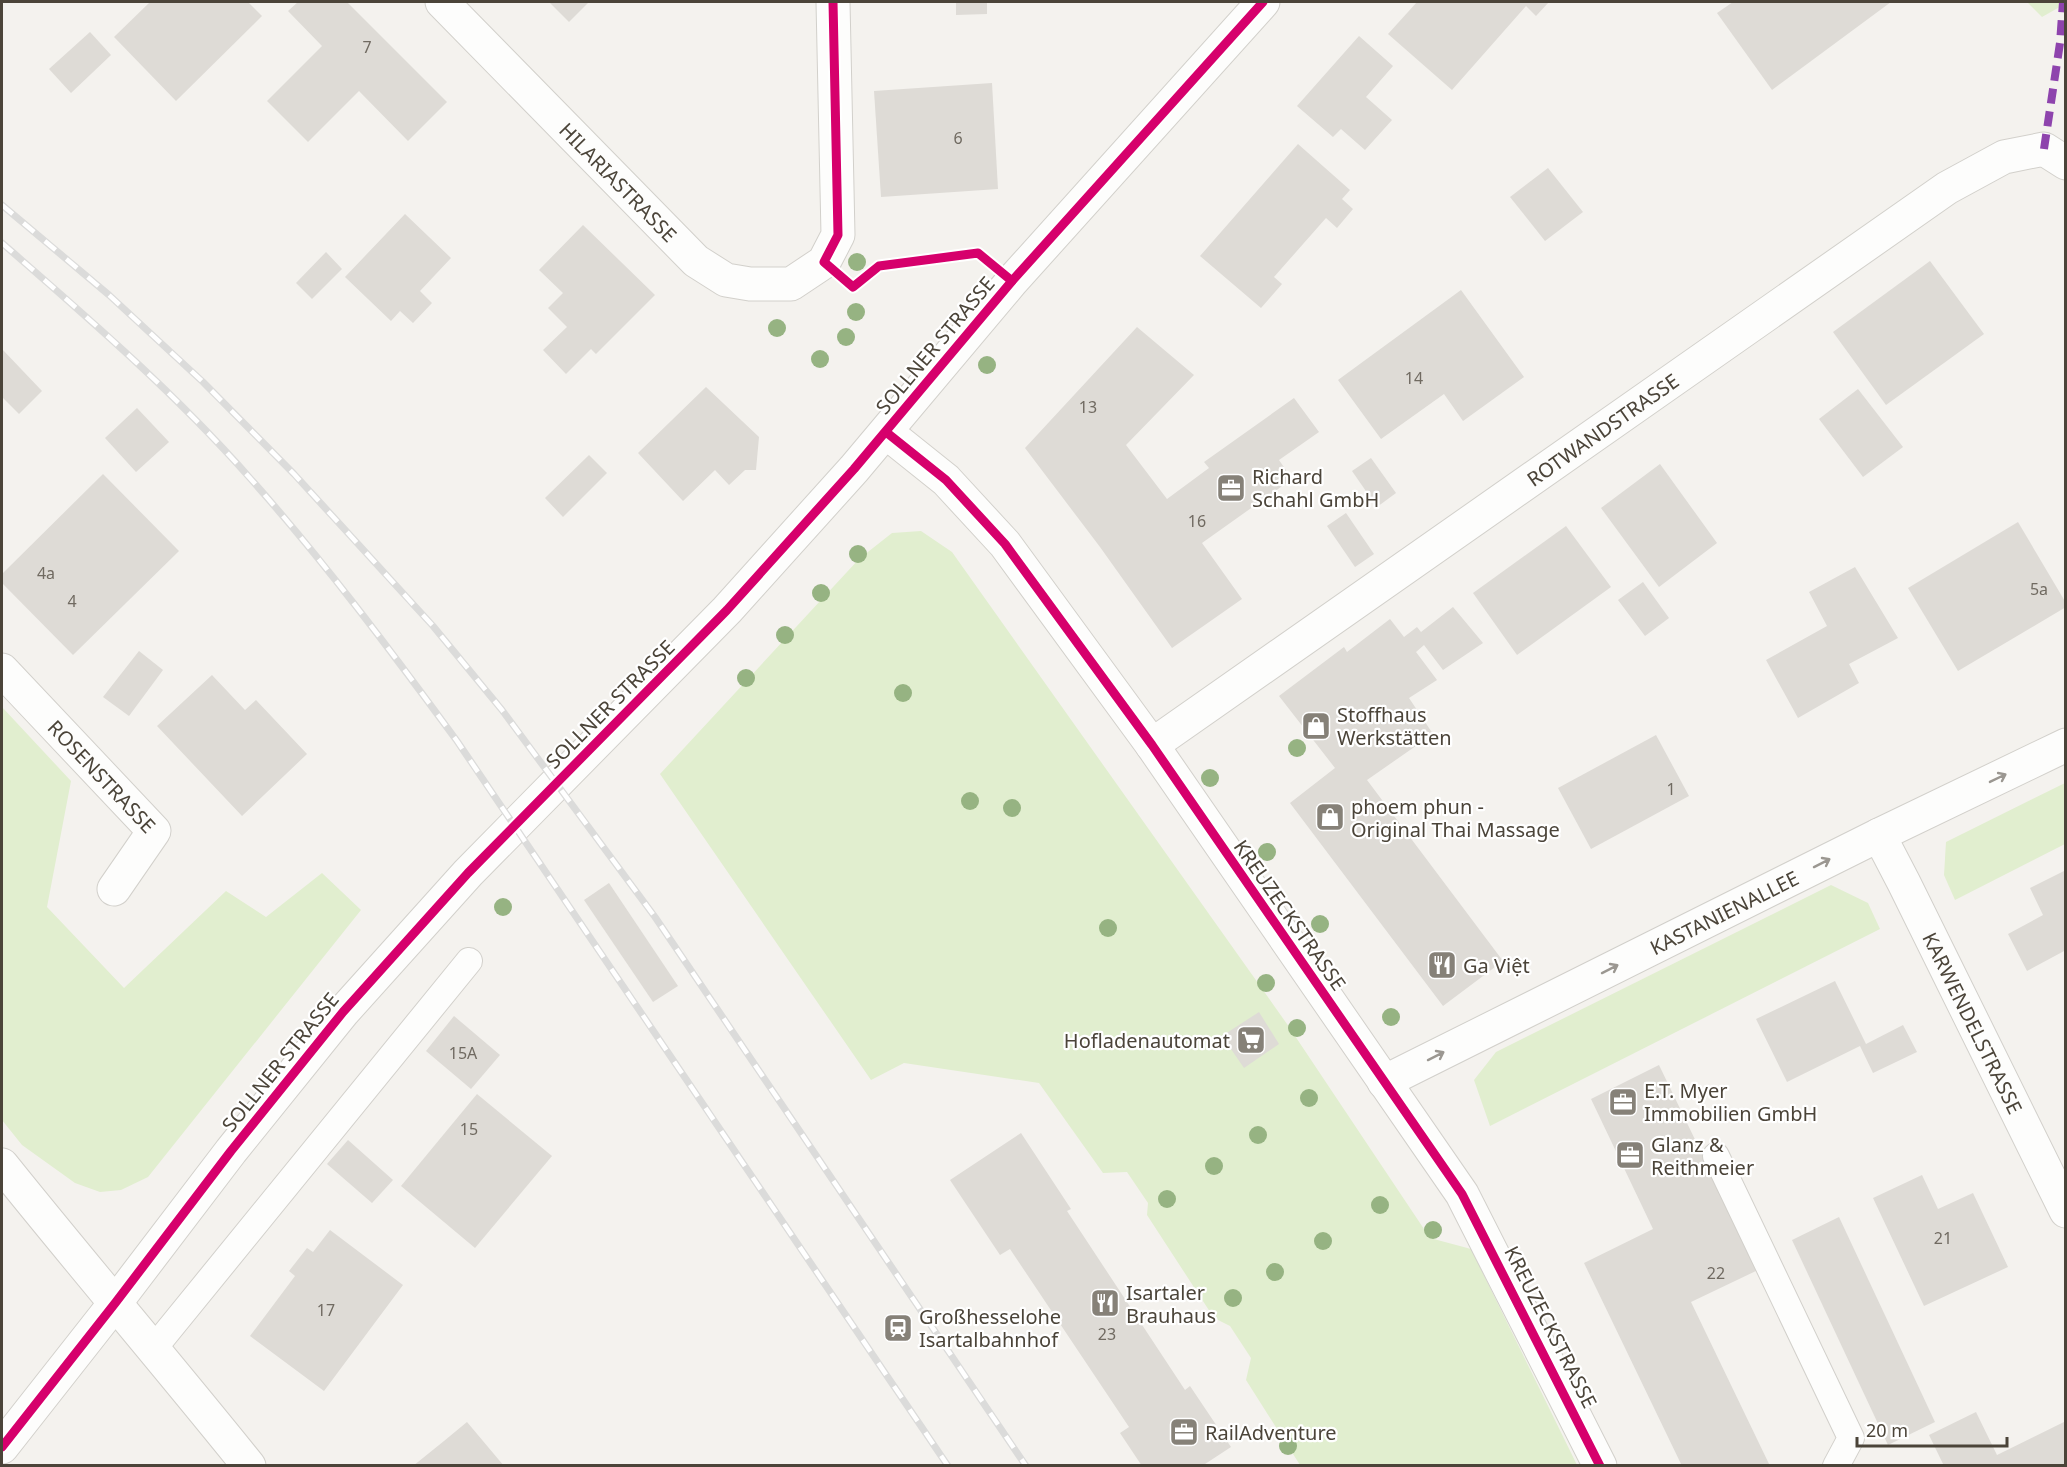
<svg xmlns="http://www.w3.org/2000/svg" width="2067" height="1467" font-family="'Noto Sans',sans-serif">
	<style>
		.green { fill: #e1eecf }
		.building { fill: #dedbd6 }
		.lines { fill: none; stroke-linecap: round; stroke-linejoin: round }
		.service-casing { stroke: #d2d0cb; stroke-width: 28 }
		.minor-casing { stroke: #d2d0cb; stroke-width: 35 }
		.service { stroke: #fdfdfc; stroke-width: 26 }
		.minor { stroke: #fdfdfc; stroke-width: 33 }
		.rail-casing { stroke: #dbdbda; stroke-width: 7 }
		.rail { stroke: #fff; stroke-width: 4.5; stroke-dasharray: 14; stroke-linecap: butt }
		.quiet { stroke: #8e44ad; stroke-width: 8; stroke-dasharray: 15 8; stroke-linecap: butt }
		.cycleway-casing { stroke: #fff; stroke-width: 13 }
		.cycleway { stroke: #d6006c; stroke-width: 9 }
		.tree { fill: #96b382 }
		.oneway { stroke: #9b9791 }
		.labels { text-anchor: middle; dominant-baseline: central; stroke-width: 4.5; stroke-linejoin: round; paint-order: stroke }
		.number-label { font-size: 16px; fill: #706a61 }
		.street-label { font-size: 20px; fill: #4b4439; stroke: #fff }
		.poi-label { font-size: 20px; fill: #4b4439; stroke: #fff; text-anchor: start }
	</style>
	<rect width="100%" height="100%" fill="#f4f2ee"/>
	<!-- green -->
	<g class="green">
		<path d="M2027,2H2065V4L2042,17Z"/>
		<path d="M921,531L952,552L1287,1024L1430,1238L1471,1249L1577,1465H1300L1246,1380L1251,1358L1230,1326L1214,1318L1147,1215L1148,1203L1127,1172L1103,1173L1039,1083L904,1063L871,1080L660,774L859,559L892,533Z"/>
		<path d="M2,707L71,781L47,907L124,988L226,891L266,917L322,873L361,910L148,1177L121,1190L100,1192L75,1183L22,1145L2,1120Z"/>
		<path d="M2065,783V844L1955,900L1944,875L1946,842Z"/>
		<path d="M1831,885L1868,903L1880,929L1490,1126L1474,1080L1496,1052Z"/>
	</g>
	<!-- building -->
	<g class="building">
		<path d="M150,2H248L262,16L176,101L114,37Z"/>
		<path d="M298,2H347L447,102L408,141L359,91L308,142L267,101L322,46L288,11Z"/>
		<path d="M549,2H589L569,22Z"/>
		<path d="M956,2H987V14L956,15Z"/>
		<path d="M1417,2H1549L1536,16L1526,6L1452,90L1388,34Z"/>
		<path d="M1733,2H1891L1772,90L1717,13Z"/>
		<path d="M90,32L111,55L71,93L49,69Z"/>
		<path d="M1359,36L1393,66L1366,97L1392,120L1365,150L1341,129L1333,137L1297,106Z"/>
		<path d="M992,83L998,189L881,197L874,91Z"/>
		<path d="M1298,144L1350,190L1342,199L1353,209L1337,228L1326,218L1274,277L1282,284L1261,308L1200,256Z"/>
		<path d="M1548,168L1583,212L1545,241L1510,197Z"/>
		<path d="M405,214L451,258L420,291L432,303L413,323L400,311L391,321L345,277Z"/>
		<path d="M583,225L655,295L596,354L591,349L566,374L543,350L567,327L548,308L563,293L539,270Z"/>
		<path d="M326,252L342,269L312,299L296,283Z"/>
		<path d="M1930,261L1984,334L1886,405L1833,332Z"/>
		<path d="M1461,290L1524,377L1463,421L1444,394L1381,439L1338,380Z"/>
		<path d="M1137,327L1194,375L1126,445L1167,499L1209,468L1204,462L1294,398L1319,432L1279,460L1292,479L1202,543L1242,599L1172,648L1100,547L1025,448Z"/>
		<path d="M2,349L42,391L19,414L2,397Z"/>
		<path d="M706,387L759,437L756,470H745L729,485L715,470L683,501L638,453Z"/>
		<path d="M1858,389L1903,447L1863,477L1819,419Z"/>
		<path d="M137,408L169,442L136,472L105,438Z"/>
		<path d="M589,455L607,473L563,517L545,498Z"/>
		<path d="M1371,458L1396,493L1377,507L1352,471Z"/>
		<path d="M1660,464L1717,543L1659,587L1601,508Z"/>
		<path d="M103,474L179,551L73,655L2,583V574Z"/>
		<path d="M1346,513L1374,554L1355,567L1327,526Z"/>
		<path d="M2018,522L2066,603V607L1958,671L1908,588Z"/>
		<path d="M1566,526L1611,587L1517,655L1473,593Z"/>
		<path d="M1855,567L1898,638L1849,664L1859,683L1798,718L1766,660L1827,626L1809,592Z"/>
		<path d="M1643,582L1669,618L1645,636L1618,600Z"/>
		<path d="M1453,607L1483,643L1443,670L1424,645L1416,652L1437,680L1409,698L1433,734L1367,780L1503,961L1443,1006L1290,803L1335,768L1279,696L1344,647L1347,652L1390,619L1404,637L1417,627L1421,632Z"/>
		<path d="M139,651L163,670L129,716L103,697Z"/>
		<path d="M212,675L245,710L256,700L307,754L242,816L157,726Z"/>
		<path d="M1656,735L1689,796L1591,849L1558,788Z"/>
		<path d="M2066,870V950L2027,971L2008,934L2043,915L2030,888Z"/>
		<path d="M609,883L678,986L653,1002L584,900Z"/>
		<path d="M1835,981L1866,1044L1903,1025L1917,1052L1873,1073L1860,1046L1787,1082L1756,1019Z"/>
		<path d="M1259,1012L1279,1044L1244,1068L1222,1036Z"/>
		<path d="M454,1016L500,1055L471,1089L426,1051Z"/>
		<path d="M1659,1065L1758,1270L1691,1302L1770,1466H1682L1584,1263L1653,1229L1591,1099Z"/>
		<path d="M477,1094L552,1156L475,1248L401,1186Z"/>
		<path d="M1021,1133L1071,1209L1067,1211L1185,1390L1190,1386L1231,1447L1202,1466H1142L1120,1433L1129,1427L1010,1249L1000,1255L950,1180Z"/>
		<path d="M348,1140L393,1180L372,1203L327,1164Z"/>
		<path d="M1922,1175L1938,1209L1973,1193L2008,1267L1924,1306L1873,1198Z"/>
		<path d="M1839,1217L1935,1422L1888,1445L1792,1240Z"/>
		<path d="M330,1230L403,1285L324,1391L250,1336L295,1276L289,1271L307,1248L313,1252Z"/>
		<path d="M1976,1412L1997,1455L2066,1421V1466H1944L1929,1435Z"/>
		<path d="M467,1422L504,1466H413L444,1441Z"/>
	</g>
	<g class="lines">
		<!-- service casing -->
		<g class="service-casing">
			<g id="service">
				<path d="M1716,1156L1851,1438L1836,1466"/>
				<path d="M154,1348L469,961"/>
			</g>
		</g>
		<!-- minor casing -->
		<g class="minor-casing">
			<g id="minor">
				<path id="s1" d="M442,2L696,261L726,280L750,284H791L824,262L838,235L833,2"/>
				<path d="M886,432L946,480L1005,544L1152,745L1462,1194L1600,1466"/>
				<path id="s2" d="M2,670L154,831L114,889"/>
				<path id="s3" d="M1152,745L1947,188L2004,157L2044,149L2066,163"/>
				<path id="s4" d="M1879,835L1904,883L2066,1211"/>
				<path id="s5" d="M1384,1082L1879,835L2066,745"/>
				<path d="M2,1165C83,1266 167,1364 249,1466"/>
				<path d="M2,1447L116,1302L231,1151L343,1012L468,873L727,610L854,469L1012,281L1263,2"/>
			</g>
		</g>
		<!-- service -->
		<use href="#service" class="service"/>
		<!-- minor -->
		<use href="#minor" class="minor"/>
		<!-- rail casing -->
		<g class="rail-casing">
			<g id="rail">
				<path d="M2,205L109,295L203,382L294,474L433,626L502,710L655,917L1026,1466"/>
				<path d="M2,243C87,317 174,392 249,477C324,561 391,651 457,741L948,1466"/>
			</g>
		</g>
		<!-- rail -->
		<use href="#rail" class="rail"/>
		<!-- quiet -->
		<path class="quiet" d="M2044,149L2060,43L2063,2"/>
		<!-- cycleway casing -->
		<g class="cycleway-casing">
			<g id="cycleway">
				<path d="M833,2L838,235L824,262L853,287L879,266L978,253L1012,281"/>
				<path d="M886,432L946,480L1005,544L1152,745L1462,1194L1600,1466"/>
				<path d="M2,1447L116,1302L231,1151L343,1012L468,873L727,610L854,469L1012,281L1263,2"/>
			</g>
		</g>
		<!-- cycleway -->
		<use href="#cycleway" class="cycleway"/>
	</g>
	<!-- trees -->
	<g class="tree">
		<circle cx="857" cy="262" r="9"/>
		<circle cx="856" cy="312" r="9"/>
		<circle cx="777" cy="328" r="9"/>
		<circle cx="846" cy="337" r="9"/>
		<circle cx="820" cy="359" r="9"/>
		<circle cx="987" cy="365" r="9"/>
		<circle cx="858" cy="554" r="9"/>
		<circle cx="821" cy="593" r="9"/>
		<circle cx="785" cy="635" r="9"/>
		<circle cx="746" cy="678" r="9"/>
		<circle cx="903" cy="693" r="9"/>
		<circle cx="1297" cy="748" r="9"/>
		<circle cx="1210" cy="778" r="9"/>
		<circle cx="970" cy="801" r="9"/>
		<circle cx="1012" cy="808" r="9"/>
		<circle cx="1267" cy="852" r="9"/>
		<circle cx="503" cy="907" r="9"/>
		<circle cx="1320" cy="924" r="9"/>
		<circle cx="1108" cy="928" r="9"/>
		<circle cx="1266" cy="983" r="9"/>
		<circle cx="1391" cy="1017" r="9"/>
		<circle cx="1297" cy="1028" r="9"/>
		<circle cx="1309" cy="1098" r="9"/>
		<circle cx="1258" cy="1135" r="9"/>
		<circle cx="1214" cy="1166" r="9"/>
		<circle cx="1167" cy="1199" r="9"/>
		<circle cx="1380" cy="1205" r="9"/>
		<circle cx="1433" cy="1230" r="9"/>
		<circle cx="1323" cy="1241" r="9"/>
		<circle cx="1275" cy="1272" r="9"/>
		<circle cx="1233" cy="1298" r="9"/>
		<circle cx="1288" cy="1446" r="9"/>
	</g>
	<!-- one-way arrows -->
	<defs><path id="oneway-shaft" d="M-6 0H5M1.5-3L5.5 0L1.5 3" fill="none" stroke-width="1.6" stroke-linecap="round" stroke-linejoin="round" transform="scale(1.5)"/></defs>
	<g class="oneway">
		<use href="#oneway-shaft" transform="translate(1998 778) rotate(-26)"/>
		<use href="#oneway-shaft" transform="translate(1822 863) rotate(-27)"/>
		<use href="#oneway-shaft" transform="translate(1610 969) rotate(-27)"/>
		<use href="#oneway-shaft" transform="translate(1436 1056) rotate(-27)"/>
	</g>
	<!-- icons -->
	<defs>
		<g id="office-square" transform="scale(1.5)"><rect x="-9" y="-9" width="18" height="18" rx="4" fill="#868178" stroke="#fff"/><path d="M-6-3h4V-5.5h4V-3h4V5H-6ZM-1-4.5V-3h2v-1.5ZM-6 0V1H6V0Z" fill="#fff"/></g>
		<g id="shop-square" transform="scale(1.5)"><rect x="-9" y="-9" width="18" height="18" rx="4" fill="#868178" stroke="#fff"/><path d="M-5-2.5h2.3a2.7 3.5 0 0 1 5.4 0H5L5.5 6h-11ZM-1.5-2.5h3a1.5 2.3 0 0 0-3 0Z" fill="#fff"/></g>
		<g id="restaurant-square" transform="scale(1.5)"><rect x="-9" y="-9" width="18" height="18" rx="4" fill="#868178" stroke="#fff"/><path d="M-5-6h1v4h1v-4h1v4h1v-4h1v5L-1.5 .5V6h-2V.5L-5-1ZM5-6V6H3V1.5H1.5Q1.5-4 5-6Z" fill="#fff"/></g>
		<g id="supermarket-square" transform="scale(1.5)"><rect x="-9" y="-9" width="18" height="18" rx="4" fill="#868178" stroke="#fff"/><path d="M-6-5.5h2.5l.6 2H6L4.5 2H-2.5L-4.4-4H-6ZM-1.5 3.2a1.3 1.3 0 1 0 .1 0ZM3 3.2a1.3 1.3 0 1 0 .1 0Z" fill="#fff"/></g>
		<g id="station-square" transform="scale(1.5)"><rect x="-9" y="-9" width="18" height="18" rx="4" fill="#868178" stroke="#fff"/><path d="M-3-6H3Q5-6 5-4V2Q5 4 3 4L4.5 6H3L1.5 4h-3L-3 6H-4.5L-3 4Q-5 4-5 2V-4Q-5-6-3-6ZM-3.5-4v3h7v-3ZM-3.5 1v1.5H-2V1ZM2 1v1.5H3.5V1Z" fill="#fff"/></g>
	</defs>
	<g fill-rule="evenodd">
		<use href="#office-square" x="1231" y="488"/>
		<use href="#shop-square" x="1316" y="726"/>
		<use href="#shop-square" x="1330" y="817"/>
		<use href="#restaurant-square" x="1442" y="965"/>
		<use href="#supermarket-square" x="1251" y="1040"/>
		<use href="#office-square" x="1623" y="1102"/>
		<use href="#office-square" x="1630" y="1155"/>
		<use href="#restaurant-square" x="1105" y="1303"/>
		<use href="#station-square" x="898" y="1328"/>
		<use href="#office-square" x="1184" y="1432"/>
	</g>
	<g class="labels">
		<!-- number labels -->
		<g class="number-label">
			<text x="367" y="47">7</text>
			<text x="958" y="138">6</text>
			<text x="1414" y="378">14</text>
			<text x="1088" y="407">13</text>
			<text x="1197" y="521">16</text>
			<text x="46" y="573">4a</text>
			<text x="2039" y="589">5a</text>
			<text x="72" y="601">4</text>
			<text x="1671" y="789">1</text>
			<text x="463" y="1053">15A</text>
			<text x="469" y="1129">15</text>
			<text x="1943" y="1238">21</text>
			<text x="1716" y="1273">22</text>
			<text x="326" y="1310">17</text>
			<text x="1107" y="1334">23</text>
		</g>
		<!-- street labels -->
		<g class="street-label">
			<text stroke="none"><textPath href="#s1" startOffset="252">HILARIASTRASSE</textPath></text>
			<text transform="translate(935 345) rotate(-50)">SOLLNER STRASSE</text>
			<text stroke="none"><textPath href="#s3" startOffset="550">ROTWANDSTRASSE</textPath></text>
			<text transform="translate(610 704) rotate(-45)">SOLLNER STRASSE</text>
			<text stroke="none"><textPath href="#s2" startOffset="146">ROSENSTRASSE</textPath></text>
			<text stroke="none"><textPath href="#s5" startOffset="380">KASTANIENALLEE</textPath></text>
			<text transform="translate(1290 915) rotate(55)">KREUZECKSTRASSE</text>
			<text stroke="none"><textPath href="#s4" startOffset="210">KARWENDELSTRASSE</textPath></text>
			<text transform="translate(280 1062) rotate(-51)">SOLLNER STRASSE</text>
			<text transform="translate(1551 1327) rotate(63)">KREUZECKSTRASSE</text>
		</g>
		<!-- poi labels -->
		<g class="poi-label">
			<text x="1252" y="476">Richard<tspan x="1252" dy="23">Schahl GmbH</tspan></text>
			<text x="1337" y="714">Stoffhaus<tspan x="1337" dy="23">Werkstätten</tspan></text>
			<text x="1351" y="806">phoem phun -<tspan x="1351" dy="23">Original Thai Massage</tspan></text>
			<text x="1463" y="965">Ga Việt</text>
			<text x="1230" y="1040" text-anchor="end">Hofladenautomat</text>
			<text x="1644" y="1090">E.T. Myer<tspan x="1644" dy="23">Immobilien GmbH</tspan></text>
			<text x="1651" y="1144">Glanz &amp;<tspan x="1651" dy="23">Reithmeier</tspan></text>
			<text x="1126" y="1292">Isartaler<tspan x="1126" dy="23">Brauhaus</tspan></text>
			<text x="919" y="1316">Großhesselohe<tspan x="919" dy="23">Isartalbahnhof</tspan></text>
			<text x="1205" y="1432">RailAdventure</text>
		</g>
	</g>
	<!-- border -->
	<rect width="2067" height="1467" fill="none" stroke="#4b4439" stroke-width="6"/>
	<!-- scale -->
	<path d="M1857 1437v9h150v-9" fill="none" stroke="#4b4439" stroke-width="3"/>
	<text x="1866" y="1437" font-size="18" fill="#4b4439" stroke="#ffffff" stroke-width="4.5" paint-order="stroke">20 m</text>
</svg>
